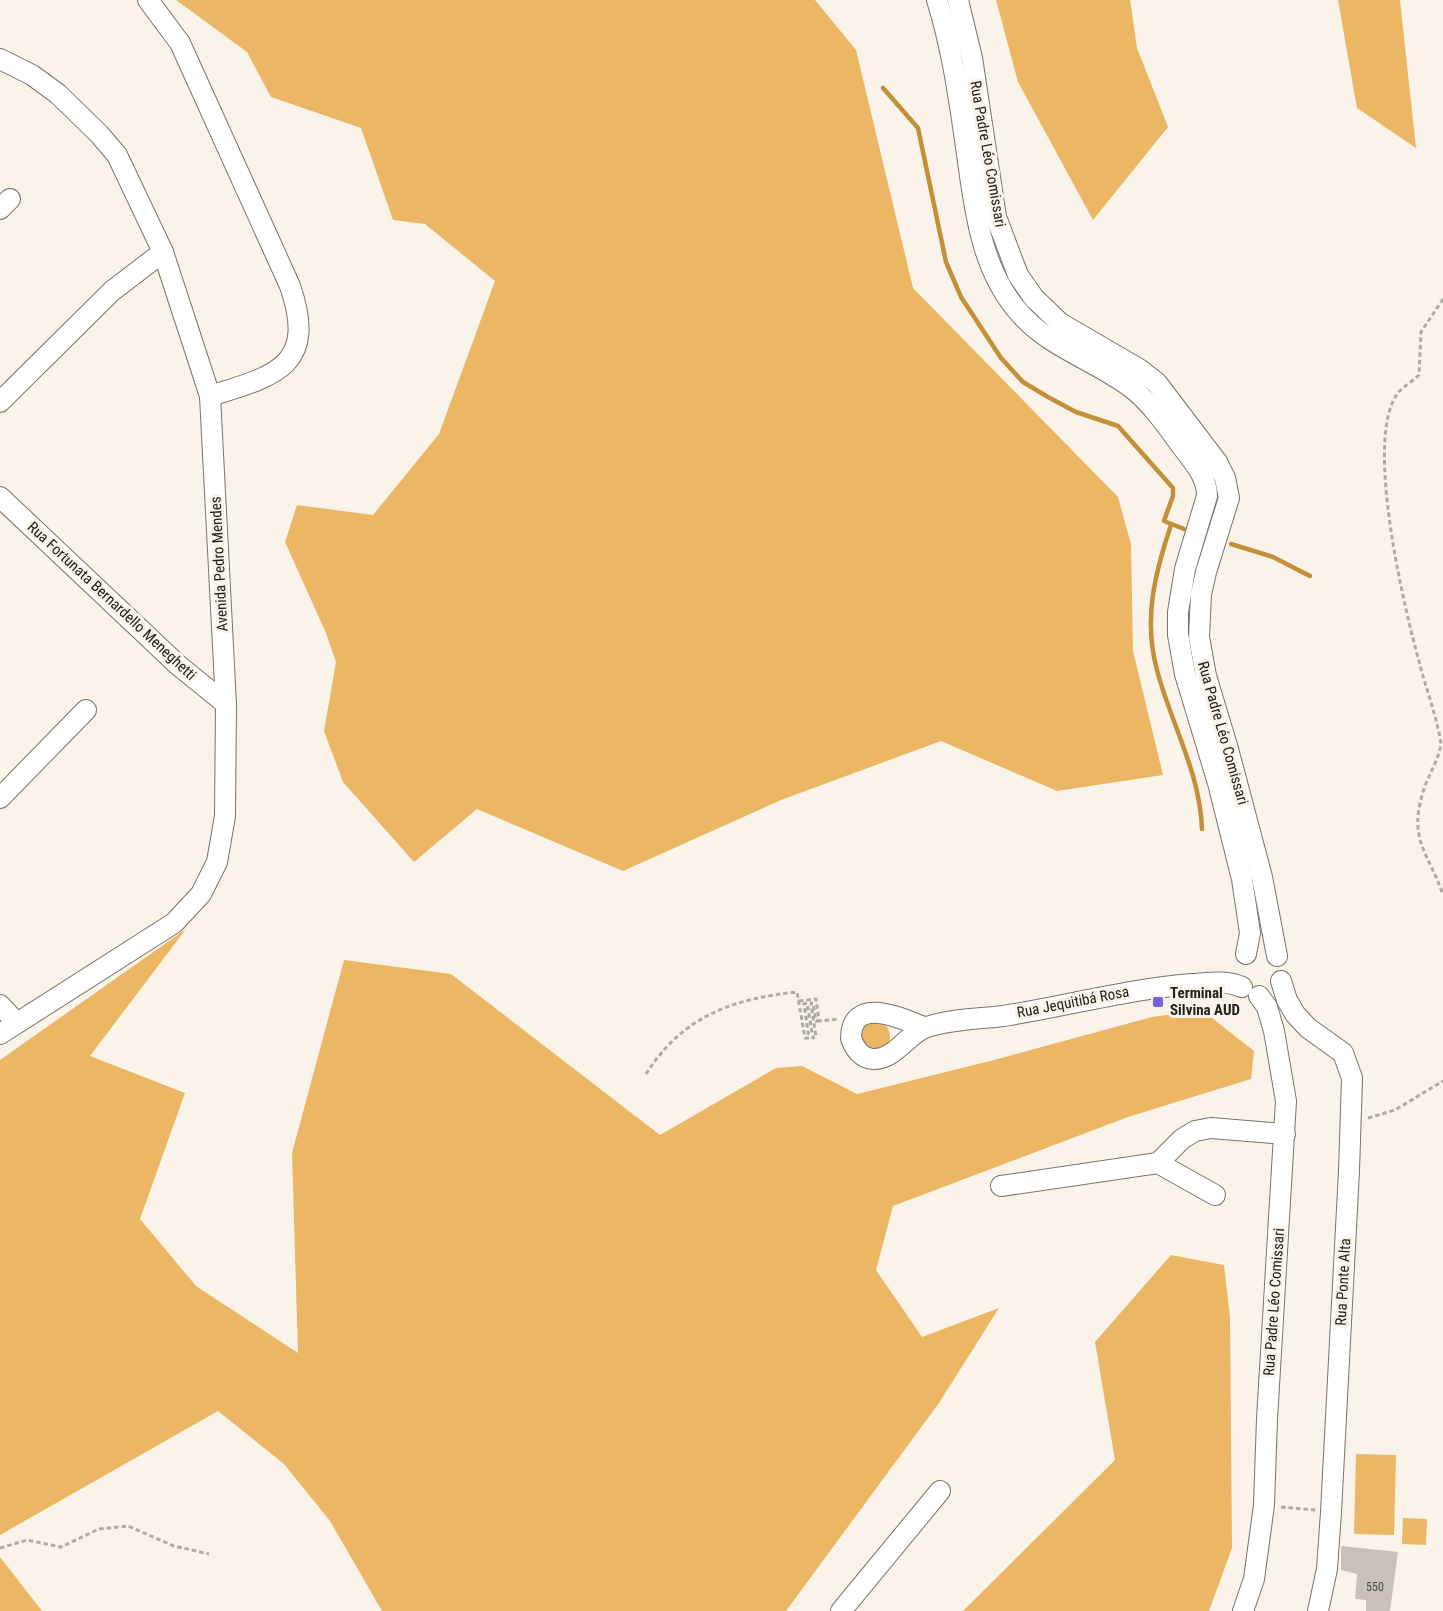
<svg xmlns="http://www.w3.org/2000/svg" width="1443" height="1611" font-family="'Roboto Condensed',sans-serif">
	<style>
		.green { fill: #ecb764 }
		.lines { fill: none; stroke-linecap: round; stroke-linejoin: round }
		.stream { stroke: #c38f38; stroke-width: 4.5 }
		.building { fill: #c8c1b8 }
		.minor-casing { stroke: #79736a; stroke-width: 22 }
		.path { stroke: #afaaa2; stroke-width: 3; stroke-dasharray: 4.5 3; stroke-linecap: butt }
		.minor { stroke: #fff; stroke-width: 20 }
		.poi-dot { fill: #7663dd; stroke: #faf3e9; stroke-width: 2 }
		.labels { text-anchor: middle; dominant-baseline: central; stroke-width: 6; stroke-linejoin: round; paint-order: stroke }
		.number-label { font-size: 12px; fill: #4c4944 }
		.street-label { font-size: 15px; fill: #23211d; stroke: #faf3e9 }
		.poi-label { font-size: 15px; font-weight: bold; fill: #23211d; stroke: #faf3e9; text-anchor: start }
	</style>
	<rect width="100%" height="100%" fill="#faf3e9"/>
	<!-- green -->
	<g class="green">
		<path d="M176,0H815L856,50L913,288L1118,497L1131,544L1133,651L1163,775L1057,791L941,741L781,800L623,871L477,809L414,862L343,782L324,731L336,662L326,633L285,542L297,505L373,515L439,434L495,281L425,224L393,220L361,128L271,97L247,52Z"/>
		<path d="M996,0H1130L1137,48L1168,127L1093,220L1018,82Z"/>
		<path d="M1338,0H1400L1416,148L1357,108Z"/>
		<path d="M186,929L90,1056L185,1093L140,1219L196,1286L298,1353L292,1153L344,960L451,974L660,1135L776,1068L802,1066L857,1094L994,1060L1152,1017L1202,1010L1254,1051L1251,1079L1128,1117L893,1206L876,1270L922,1337L999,1308L939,1403L786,1611H382L330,1521L284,1464L218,1411L0,1535V1060Z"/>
		<circle cx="875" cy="1036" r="15"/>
		<path d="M1171,1255L1224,1265L1230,1317L1232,1548L1209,1611H963L1115,1460L1095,1342Z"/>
		<path d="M1356,1454L1396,1455L1394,1535L1354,1534Z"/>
		<path d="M1403,1518L1427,1519L1426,1545L1402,1544Z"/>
		<path d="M0,1557L42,1611H0Z"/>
	</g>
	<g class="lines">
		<!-- stream -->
		<g class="stream">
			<path d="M883,88L918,128L946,262L961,297L1001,358L1023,382L1048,397L1076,412L1118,426L1173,488V496L1164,521L1184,529"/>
			<path d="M1171,525C1155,573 1143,619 1157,670C1171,724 1200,772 1202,829"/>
			<path d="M1231,544L1273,557L1310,576"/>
		</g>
	</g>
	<!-- building -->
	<path class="building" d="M1341,1546L1398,1552L1390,1611H1366V1600L1355,1599L1357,1574L1341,1570Z"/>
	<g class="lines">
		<!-- minor casing -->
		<g class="minor-casing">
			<g id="minor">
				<path d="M148,0L180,43L290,286C318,367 274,376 210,396"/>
				<path d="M937,0C952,48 959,98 966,147C974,203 979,265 1017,310C1048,348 1096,360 1133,389C1153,405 1168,428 1183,448C1194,463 1207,476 1207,496L1185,569L1178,612V635L1185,674L1218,783L1242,879L1250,933L1246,954"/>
				<path d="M958,0L972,58L996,217L1018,275L1034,298L1060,323L1139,369L1157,383L1217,462L1225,478L1229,498L1206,572L1201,594L1199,637L1206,676L1228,749L1262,877L1277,956"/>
				<path d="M0,59L32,75L58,94L99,134L117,155L163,252L210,396L226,704L225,816L217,862L201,894L174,923L0,1034"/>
				<path d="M0,209L10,199"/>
				<path d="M0,402L112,291L163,252"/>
				<path d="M0,497L178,665L226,704"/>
				<path d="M0,798L86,710"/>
				<path d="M1281,981L1287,1000L1295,1014L1308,1028L1343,1053L1352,1078L1349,1171L1331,1512L1327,1569L1318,1611"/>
				<path d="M0,1005L17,1023"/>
				<path d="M924,1027C902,1019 852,994 851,1038C854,1048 862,1059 873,1059C895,1060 908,1033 927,1027C951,1019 978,1019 1003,1016C1067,1006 1128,989 1192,984C1209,983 1225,980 1242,987"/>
				<path d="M1158,1163L1215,1195"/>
				<path d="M1001,1186L1158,1163L1182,1139L1195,1131L1211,1128L1285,1134"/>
				<path d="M841,1611L940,1491"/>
				<path d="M1243,1611L1254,1579L1264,1505L1267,1419L1286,1101L1274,1031L1267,1007L1259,996"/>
			</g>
		</g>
		<!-- path -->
		<g class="path">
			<path d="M1443,299L1421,332L1419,375C1413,381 1404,386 1398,393C1363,438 1405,611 1420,665C1427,692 1437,717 1441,744C1438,762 1428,775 1423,792C1408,841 1429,853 1443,895"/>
			<path d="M799,1001L816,999L819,1021L838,1019"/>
			<path d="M646,1074C683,1016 732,999 797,992L805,1038H809L804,1004L807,1003L813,1038L816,1037L811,1003H813L816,1021H819"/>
			<path d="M1368,1118L1395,1110L1443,1081"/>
			<path d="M1281,1507L1316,1510"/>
			<path d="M0,1548L27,1540L61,1547L99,1529L128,1526L174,1546L209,1554"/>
		</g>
		<!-- minor -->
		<use href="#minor" class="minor"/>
	</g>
	<!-- markers -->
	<rect class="poi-dot" x="1152" y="996" width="12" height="12" rx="3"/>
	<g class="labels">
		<!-- number labels -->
		<g class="number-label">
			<text x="1375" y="1587">550</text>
		</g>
		<!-- street labels -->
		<g class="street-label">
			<text transform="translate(988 154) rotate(80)">Rua Padre Léo Comissari</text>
			<text transform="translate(219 564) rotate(-93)">Avenida Pedro Mendes</text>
			<text transform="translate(112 601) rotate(43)">Rua Fortunata Bernardello Meneghetti</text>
			<text transform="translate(1223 733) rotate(74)">Rua Padre Léo Comissari</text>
			<text transform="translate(1073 1002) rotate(-11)">Rua Jequitibá Rosa</text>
			<text transform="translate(1343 1282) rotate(-87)">Rua Ponte Alta</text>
			<text transform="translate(1274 1302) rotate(-86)">Rua Padre Léo Comissari</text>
		</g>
		<!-- poi labels -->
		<g class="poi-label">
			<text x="1170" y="993">Terminal<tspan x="1170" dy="17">Silvina AUD</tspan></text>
		</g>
	</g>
</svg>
